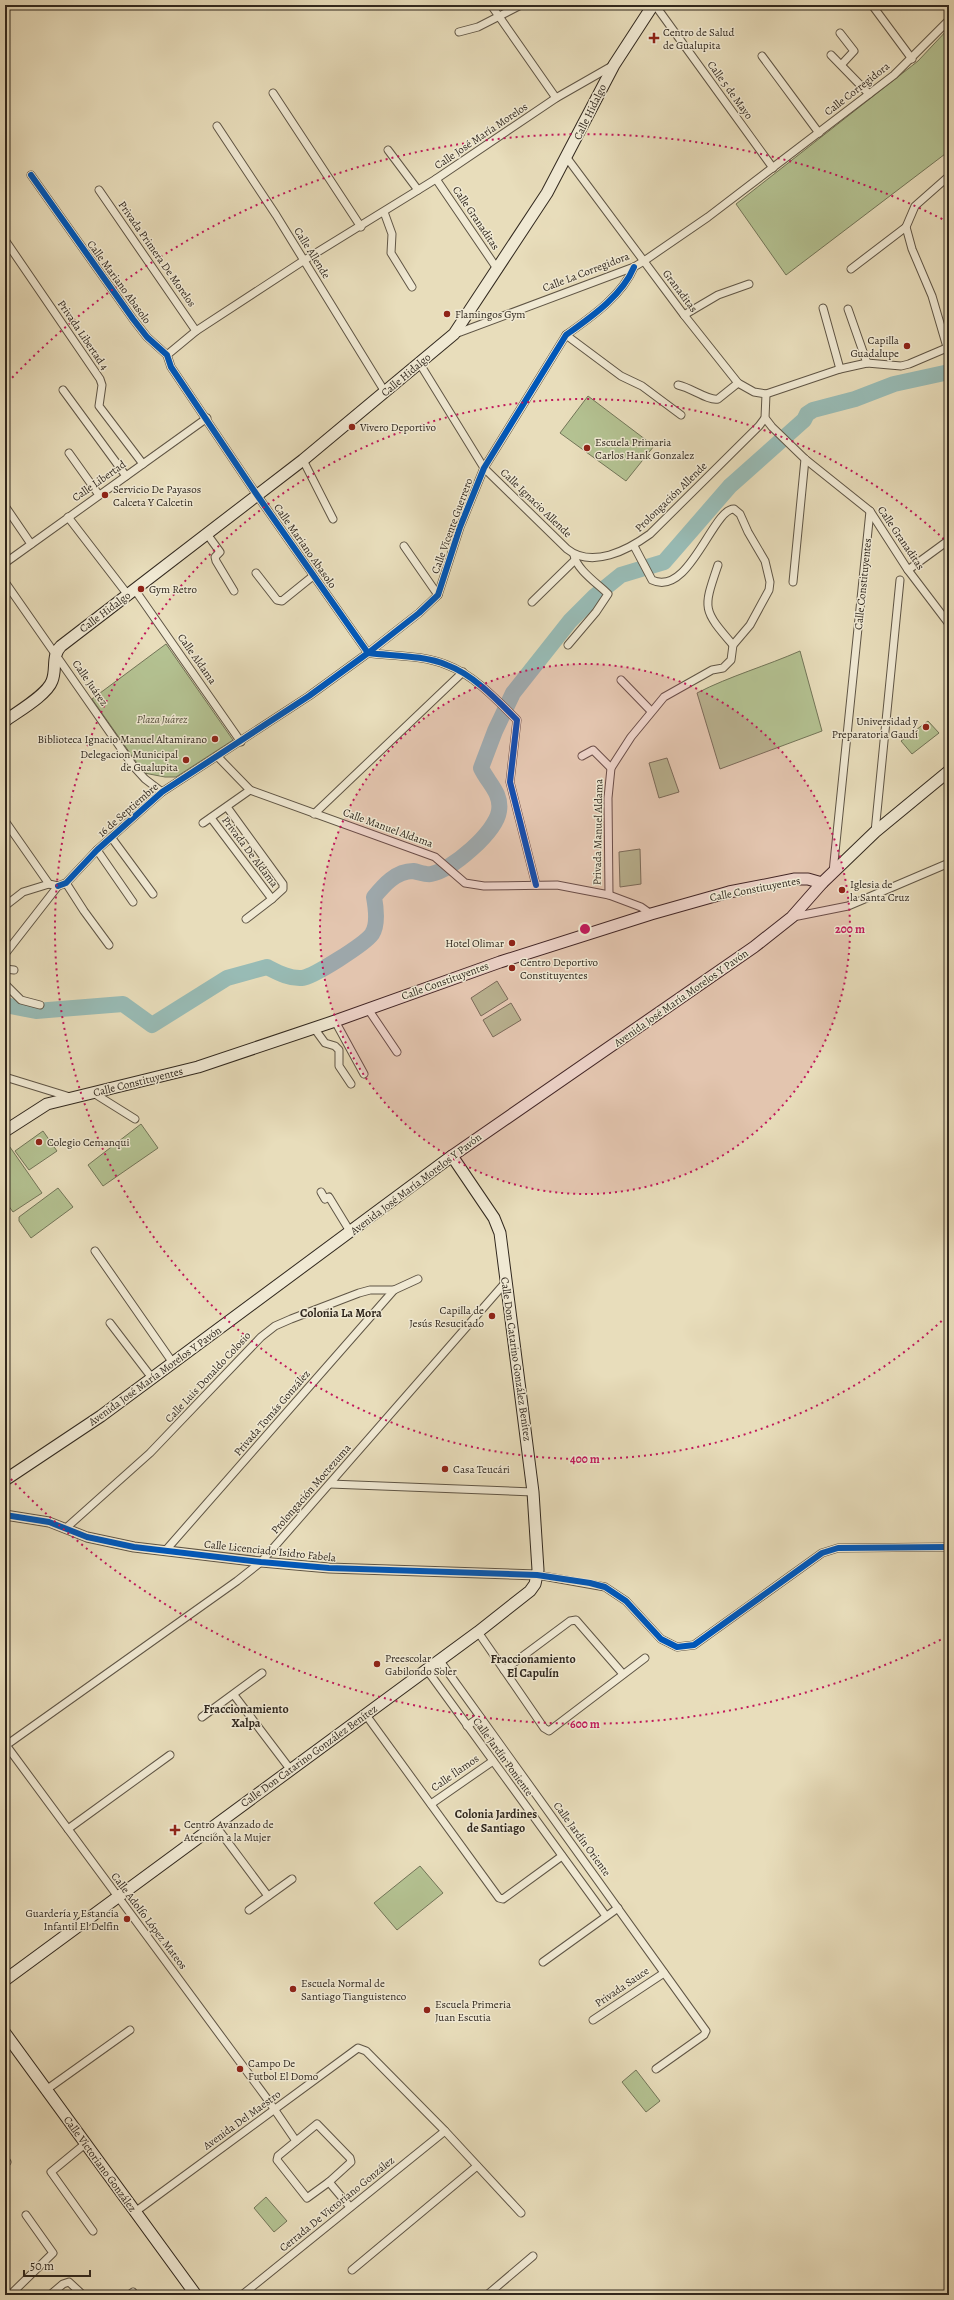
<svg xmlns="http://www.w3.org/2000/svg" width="954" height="2300" font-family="Alegreya,serif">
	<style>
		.green { fill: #b4c292; stroke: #727558 }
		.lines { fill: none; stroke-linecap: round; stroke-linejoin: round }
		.river { stroke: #98bbb5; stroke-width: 16 }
		.minor-casing { stroke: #5f5545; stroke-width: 9 }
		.tertiary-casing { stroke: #5f5545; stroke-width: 11 }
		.secondary-casing { stroke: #31281e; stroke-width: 13 }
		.minor { stroke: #f0e9d3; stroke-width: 7 }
		.tertiary { stroke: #f0e9d3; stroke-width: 9 }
		.secondary { stroke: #f0e9d3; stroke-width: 11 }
		.cycleway-casing { stroke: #f0e9d3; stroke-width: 8 }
		.cycleway { stroke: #0057b8; stroke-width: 6 }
		.ring { fill: none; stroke: #c2185b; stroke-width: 2; stroke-dasharray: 2 4 }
		.poi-dot { fill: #8f2418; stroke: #f0e9d3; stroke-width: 1.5 }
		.labels { text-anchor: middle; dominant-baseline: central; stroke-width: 3; stroke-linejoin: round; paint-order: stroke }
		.poi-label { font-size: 11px; fill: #31281e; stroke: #f0e9d3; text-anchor: start }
		.street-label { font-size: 11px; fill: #31281e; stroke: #f0e9d3 }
		.park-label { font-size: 11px; font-style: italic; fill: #524e3b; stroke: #f0e9d3 }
		.neighbourhood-label { font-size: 12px; font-weight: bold; fill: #31281e; stroke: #f0e9d3 }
		.centre { fill: #c2185b; stroke: #f0e9d3; stroke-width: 2 }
		.ring-label { font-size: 12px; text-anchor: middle; font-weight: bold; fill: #c2185b; stroke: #f0e9d3; stroke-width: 3; stroke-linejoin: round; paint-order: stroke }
	</style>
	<rect width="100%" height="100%" fill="#e8ddbb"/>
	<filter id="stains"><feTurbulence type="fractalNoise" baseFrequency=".005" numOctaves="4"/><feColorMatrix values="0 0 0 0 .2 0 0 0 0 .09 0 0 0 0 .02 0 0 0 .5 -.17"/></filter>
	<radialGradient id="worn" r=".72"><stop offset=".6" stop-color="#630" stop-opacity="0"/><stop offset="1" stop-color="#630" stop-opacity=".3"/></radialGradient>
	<!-- green -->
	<g class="green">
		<path d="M949,28V151L786,275L736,204L918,61Z"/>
		<path d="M588,396L654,446L626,481L560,433Z"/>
		<path d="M166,644L233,740L176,777H165L144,773L92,699Z"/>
		<path d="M800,651L822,731L720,769L697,693C730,676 766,666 800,651Z"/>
		<path d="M928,721L939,733L912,754L901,741Z"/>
		<path d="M667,758L679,792L659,798L649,763Z"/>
		<path d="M640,849L641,884L620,887L619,852Z"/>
		<path d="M497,981L508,999L481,1016L471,998Z"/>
		<path d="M511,1003L521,1020L493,1037L483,1020Z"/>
		<path d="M141,1124L158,1148L103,1186L88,1165Z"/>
		<path d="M43,1131L57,1151L29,1170L15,1151Z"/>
		<path d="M5,1140L42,1193L13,1212L5,1201Z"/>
		<path d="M58,1188L73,1207L31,1238L19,1221V1217Z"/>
		<path d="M420,1866L443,1893L397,1930L374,1903Z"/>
		<path d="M636,2070L660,2101L646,2112L622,2082Z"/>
		<path d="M266,2197L287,2221L274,2232L254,2208Z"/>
	</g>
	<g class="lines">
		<!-- river -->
		<path class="river" d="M5,1005L36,1011L123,1004L152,1025L227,978L267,967C277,972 289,979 302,978C313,977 365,944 372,934C378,925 376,908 374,897C384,885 396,871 413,871C419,872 426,875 431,874C452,870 496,832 499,811C502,793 488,783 481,768L495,731L513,693L570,621L595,596L621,575L664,562L730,486L804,420L807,414L813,410L855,399L894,384L949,372"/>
		<!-- minor casing -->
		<g class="minor-casing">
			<g id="minor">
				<path d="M491,5L556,98"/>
				<path d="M655,5L773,168"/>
				<path d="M872,5L912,59"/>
				<path d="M459,32L478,27L521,5"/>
				<path d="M840,33L854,51L842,64"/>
				<path d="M831,55L869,94"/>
				<path d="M762,56L819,133"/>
				<path d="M273,93L361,227"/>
				<path d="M217,126L276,215L385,392"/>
				<path d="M388,150L418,190"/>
				<path d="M567,158L684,315L738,383L754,392L766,394L765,418L772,427L805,459L870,511L908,570L949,624"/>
				<path d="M31,175L133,319L147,337L167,355L171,367L257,495L368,653C393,656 424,655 447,665C474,675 497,700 517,720L510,782L536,885"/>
				<path d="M436,179L498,270"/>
				<path d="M99,190L196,331"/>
				<path d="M384,212L392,234L391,253L412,287"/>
				<path d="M5,240L100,379L102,385L99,406L143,464"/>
				<path d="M851,269L906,227"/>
				<path d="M823,308L840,369"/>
				<path d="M848,309L867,363"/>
				<path d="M684,315L718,295L749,284"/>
				<path d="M455,334L634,267L644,261L708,217L894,75L949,20"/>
				<path d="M566,335L621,376L642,386L681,415"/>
				<path d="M947,347L932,296L912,249L906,227L915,206L949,176"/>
				<path d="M167,355L196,331L303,261L436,179L556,98L612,66"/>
				<path d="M420,364L484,468L567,549C592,569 628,550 650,534L759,426L765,418"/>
				<path d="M678,385C692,388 708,401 718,399L738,383"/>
				<path d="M63,390L126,476"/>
				<path d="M766,394L840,369L867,363L901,366L909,364L949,347"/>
				<path d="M69,453L99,495"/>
				<path d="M303,460L333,519"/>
				<path d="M5,506L31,544"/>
				<path d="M68,517L128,595"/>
				<path d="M207,534L220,552L215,557L216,561L234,591"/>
				<path d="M404,546L438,595"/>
				<path d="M5,563L207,418"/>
				<path d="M718,565C703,609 702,609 733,645"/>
				<path d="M908,570L949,540"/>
				<path d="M256,573L277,600L282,601L313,576"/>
				<path d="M5,582L134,767L145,779L162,792"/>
				<path d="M793,582L805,459"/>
				<path d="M135,590L241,742"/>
				<path d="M532,602L575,560"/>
				<path d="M568,645L596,612L608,594C598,584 576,569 574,555"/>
				<path d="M621,680L651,711"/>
				<path d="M217,756L250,790L435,857L465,883L484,886L557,885L609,895L641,907L651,914"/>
				<path d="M582,756L593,750L611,768"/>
				<path d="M227,807L283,884V889L272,899L246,919"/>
				<path d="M314,814L463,672"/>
				<path d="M211,818L272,899"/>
				<path d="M5,821L49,884L58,886"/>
				<path d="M203,823L250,790"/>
				<path d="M875,832L900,580"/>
				<path d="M111,837L153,894"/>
				<path d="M97,850L133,902"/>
				<path d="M833,872L870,511"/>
				<path d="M66,883L84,911L109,945"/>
				<path d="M58,886L66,883L97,850L162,792L309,696L368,653L419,613L438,595L460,527L484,468L566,335C591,317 622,296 634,267"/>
				<path d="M609,895L608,798L611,768L631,737L664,697L712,670L723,668L731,660L733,645L750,625L769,590L770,582L765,561L748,532L740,514L734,509C713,508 689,598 652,580L634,546"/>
				<path d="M5,906L23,892L49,884"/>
				<path d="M793,917L848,906L949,863"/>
				<path d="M5,954L58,886"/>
				<path d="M5,969L14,970"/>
				<path d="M5,984L21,1000L40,1005"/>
				<path d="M368,1009L397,1052"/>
				<path d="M335,1021L364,1074"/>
				<path d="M314,1028L325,1043L335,1046L339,1050V1066L351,1084"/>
				<path d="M5,1077L70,1097"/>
				<path d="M95,1094L135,1119"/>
				<path d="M321,1192L325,1199L329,1197L351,1233"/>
				<path d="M95,1251L173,1363"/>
				<path d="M110,1323L152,1378"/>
				<path d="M330,1484L533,1492"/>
				<path d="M66,1528L150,1453L261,1337L275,1326L291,1319L359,1293L370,1290H394"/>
				<path d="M166,1550L394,1290L418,1279"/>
				<path d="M537,1575L605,1587L626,1601L661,1639L677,1647L694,1645L822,1553L838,1548L949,1547"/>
				<path d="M478,1632L544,1728L549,1731L645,1658"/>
				<path d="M440,1661L706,2031L704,2035L656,2069"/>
				<path d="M427,1670L606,1916"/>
				<path d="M504,1670L570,1621L576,1620L623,1674"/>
				<path d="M234,1695L290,1769"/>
				<path d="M366,1715L499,1898L503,1899L562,1856"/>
				<path d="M202,1717L262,1673"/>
				<path d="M467,1726L480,1717"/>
				<path d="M6,1745L268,2100L296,2141"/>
				<path d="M5,1746L237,1581L261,1562L505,1283"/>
				<path d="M431,1804L493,1761"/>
				<path d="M215,1825L268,1896"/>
				<path d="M68,1829L170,1755"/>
				<path d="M249,1910L292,1879"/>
				<path d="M543,1962L618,1908"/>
				<path d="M593,2020L664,1973"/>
				<path d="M46,2090L130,2030"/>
				<path d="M317,2124L350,2158L351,2162L329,2182L307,2198L277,2160L278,2156Z"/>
				<path d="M85,2144L51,2172L93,2231"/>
				<path d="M5,2163L7,2162"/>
				<path d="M329,2182L350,2207"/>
				<path d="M135,2212L358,2048L366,2051L445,2131L521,2213"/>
				<path d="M352,2270L477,2166"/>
				<path d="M10,2295L53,2253L26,2215"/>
				<path d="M50,2295L63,2284L69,2282L83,2295"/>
				<path d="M129,2295L133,2292"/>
				<path d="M242,2295L445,2131"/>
				<path d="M487,2295L533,2256"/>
			</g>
		</g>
		<!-- tertiary casing -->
		<g class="tertiary-casing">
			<path id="tertiary" d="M5,1515L49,1522L87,1537L134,1547L261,1562L329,1568L537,1575"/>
		</g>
		<!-- secondary casing -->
		<g class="secondary-casing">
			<g id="secondary">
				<path d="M5,721C17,712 47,695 52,681C57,669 51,656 61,646L303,460L454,334L547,193L614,65L653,5"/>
				<path d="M5,1131L47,1104L198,1067L335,1021L500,962L651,914L729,892L795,879H808L822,883"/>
				<path d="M5,1480L101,1416L452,1156L754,947L792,917L822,883L875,832L949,771"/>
				<path d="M5,1980L478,1632L530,1591L535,1584L538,1570L533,1492L500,1233L494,1218L452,1156"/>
				<path d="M5,2033L196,2295"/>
			</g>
		</g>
		<!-- minor -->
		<use href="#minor" class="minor"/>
		<!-- tertiary -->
		<use href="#tertiary" class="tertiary"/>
		<!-- secondary -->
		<use href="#secondary" class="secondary"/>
		<!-- cycleway casing -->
		<g class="cycleway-casing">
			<g id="cycleway">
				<path d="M31,175L133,319L147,337L167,355L171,367L257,495L368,653C393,656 424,655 447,665C474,675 497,700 517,720L510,782L536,885"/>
				<path d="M58,886L66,883L97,850L162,792L309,696L368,653L419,613L438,595L460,527L484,468L566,335C591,317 622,296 634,267"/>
				<path d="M5,1515L49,1522L87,1537L134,1547L261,1562L329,1568L537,1575L590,1583L605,1587L626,1601L661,1639L677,1647L694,1645L822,1553L838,1548L949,1547"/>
			</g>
		</g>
		<!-- cycleway -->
		<use href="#cycleway" class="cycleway"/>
	</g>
	<!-- distance rings -->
	<circle cx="585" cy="929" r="265" fill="#c2185b" fill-opacity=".12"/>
	<g class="ring">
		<circle cx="585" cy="929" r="265"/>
		<path d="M946 1317A530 530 0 1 1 946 541"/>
		<path d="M946 1637A795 795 0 0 1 8 1476M8 382A795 795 0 0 1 946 221"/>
	</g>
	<!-- markers -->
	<g class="poi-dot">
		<path d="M652 32h4v4h4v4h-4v4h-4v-4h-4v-4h4z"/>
		<circle cx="447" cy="314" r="4"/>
		<circle cx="907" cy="346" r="4"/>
		<circle cx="352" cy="427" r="4"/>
		<circle cx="587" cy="448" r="4"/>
		<circle cx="105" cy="495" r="4"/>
		<circle cx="141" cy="589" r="4"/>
		<circle cx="926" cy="727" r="4"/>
		<circle cx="215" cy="739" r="4"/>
		<circle cx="186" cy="760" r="4"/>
		<circle cx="842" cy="890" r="4"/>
		<circle cx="512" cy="943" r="4"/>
		<circle cx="512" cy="968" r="4"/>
		<circle cx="39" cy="1142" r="4"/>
		<circle cx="492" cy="1316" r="4"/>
		<circle cx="445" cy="1469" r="4"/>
		<circle cx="377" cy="1664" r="4"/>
		<path d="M173 1824h4v4h4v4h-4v4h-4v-4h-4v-4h4z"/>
		<circle cx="127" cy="1919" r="4"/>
		<circle cx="293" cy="1989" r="4"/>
		<circle cx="427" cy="2010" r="4"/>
		<circle cx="240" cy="2069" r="4"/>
	</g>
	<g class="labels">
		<!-- poi labels -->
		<g class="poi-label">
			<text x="663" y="32">Centro de Salud<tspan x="663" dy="13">de Gualupita</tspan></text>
			<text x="455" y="314">Flamingos Gym</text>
			<text x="899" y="340" text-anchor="end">Capilla<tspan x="899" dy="13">Guadalupe</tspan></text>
			<text x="360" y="427">Vivero Deportivo</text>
			<text x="595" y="442">Escuela Primaria<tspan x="595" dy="13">Carlos Hank Gonzalez</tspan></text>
			<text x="113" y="489">Servicio De Payasos<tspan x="113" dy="13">Calceta Y Calcetin</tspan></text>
			<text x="149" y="589">Gym Retro</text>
			<text x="918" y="721" text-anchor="end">Universidad y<tspan x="918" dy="13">Preparatoria Gaudí</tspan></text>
			<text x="207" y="739" text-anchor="end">Biblioteca Ignacio Manuel Altamirano</text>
			<text x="178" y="754" text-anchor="end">Delegacion Municipal<tspan x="178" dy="13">de Gualupita</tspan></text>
			<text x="850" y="884">Iglesia de<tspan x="850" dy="13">la Santa Cruz</tspan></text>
			<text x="504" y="943" text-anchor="end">Hotel Olimar</text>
			<text x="520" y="962">Centro Deportivo<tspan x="520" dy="13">Constituyentes</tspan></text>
			<text x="47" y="1142">Colegio Cemanqui</text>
			<text x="484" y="1310" text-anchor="end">Capilla de<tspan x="484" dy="13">Jesús Resucitado</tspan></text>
			<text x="453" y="1469">Casa Teucári</text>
			<text x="385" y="1658">Preescolar<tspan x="385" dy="13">Gabilondo Soler</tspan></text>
			<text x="184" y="1824">Centro Avanzado de<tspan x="184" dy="13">Atención a la Mujer</tspan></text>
			<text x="119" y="1913" text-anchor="end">Guardería y Estancia<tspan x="119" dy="13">Infantil El Delfín</tspan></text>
			<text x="301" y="1983">Escuela Normal de<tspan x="301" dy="13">Santiago Tianguistenco</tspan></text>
			<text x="435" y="2004">Escuela Primeria<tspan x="435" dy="13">Juan Escutia</tspan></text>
			<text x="248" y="2063">Campo De<tspan x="248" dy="13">Futbol El Domo</tspan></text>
		</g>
		<!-- street labels -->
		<g class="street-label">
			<text transform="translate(857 89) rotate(-38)">Calle Corregidora</text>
			<text transform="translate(730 90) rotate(54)">Calle 5 de Mayo</text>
			<text transform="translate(590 112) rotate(-64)">Calle Hidalgo</text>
			<text transform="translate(481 136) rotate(-34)">Calle José María Morelos</text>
			<text transform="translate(476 218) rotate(56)">Calle Granaditas</text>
			<text transform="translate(312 253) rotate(58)">Calle Allende</text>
			<text transform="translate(157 254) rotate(55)">Privada Primera De Morelos</text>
			<text transform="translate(586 272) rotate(-21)">Calle La Corregidora</text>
			<text transform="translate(119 282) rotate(54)">Calle Mariano Abasolo</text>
			<text transform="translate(680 291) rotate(53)">Granaditas</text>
			<text transform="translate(83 335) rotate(56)">Privada Libertad 4</text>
			<text transform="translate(406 375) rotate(-40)">Calle Hidalgo</text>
			<text transform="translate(99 481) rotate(-35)">Calle Libertad</text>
			<text transform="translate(671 497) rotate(-44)">Prolongación Allende</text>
			<text transform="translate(536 503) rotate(44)">Calle Ignacio Allende</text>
			<text transform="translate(452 526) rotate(-70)">Calle Vicente Guerrero</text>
			<text transform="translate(901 538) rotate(56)">Calle Granaditas</text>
			<text transform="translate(305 546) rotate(55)">Calle Mariano Abasolo</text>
			<text transform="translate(863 584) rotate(-84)">Calle Constituyentes</text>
			<text transform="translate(105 612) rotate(-37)">Calle Hidalgo</text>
			<text transform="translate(197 659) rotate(55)">Calle Aldama</text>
			<text transform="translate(90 683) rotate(55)">Calle Juárez</text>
			<text transform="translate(128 810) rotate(-41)">16 de Septiembre</text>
			<text transform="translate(388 828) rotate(20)">Calle Manuel Aldama</text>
			<text transform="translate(598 832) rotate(-89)">Privada Manuel Aldama</text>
			<text transform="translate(250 852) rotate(53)">Privada De Aldama</text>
			<text transform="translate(755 889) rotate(-11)">Calle Constituyentes</text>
			<text transform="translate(445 981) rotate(-20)">Calle Constituyentes</text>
			<text transform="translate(681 998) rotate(-35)">Avenida José María Morelos Y Pavón</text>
			<text transform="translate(138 1082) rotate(-14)">Calle Constituyentes</text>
			<text transform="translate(416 1184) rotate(-37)">Avenida José María Morelos Y Pavón</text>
			<text transform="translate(516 1359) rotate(82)">Calle Don Catarino González Benítez</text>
			<text transform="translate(155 1376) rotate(-36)">Avenida José María Morelos Y Pavón</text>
			<text transform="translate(208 1377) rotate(-47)">Calle Luis Donaldo Colosio</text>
			<text transform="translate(272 1413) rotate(-49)">Privada Tomás González</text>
			<text transform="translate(311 1489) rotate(-49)">Prolongación Moctezuma</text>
			<text transform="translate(270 1551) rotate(6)">Calle Licenciado Isidro Fabela</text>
			<text transform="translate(309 1756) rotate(-36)">Calle Don Catarino González Benítez</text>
			<text transform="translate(503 1757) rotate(54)">Calle Jardín Poniente</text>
			<text transform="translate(455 1773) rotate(-35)">Calle Ílamos</text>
			<text transform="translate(582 1839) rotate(54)">Calle Jardín Oriente</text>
			<text transform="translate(149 1921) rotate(53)">Calle Adolfo López Mateos</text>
			<text transform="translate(622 1987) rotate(-34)">Privada Sauce</text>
			<text transform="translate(242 2120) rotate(-36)">Avenida Del Maestro</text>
			<text transform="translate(100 2164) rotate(54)">Calle Victoriano González</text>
			<text transform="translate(337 2204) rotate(-39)">Cerrada De Victoriano González</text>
		</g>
		<!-- park labels -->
		<g class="park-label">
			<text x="162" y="719">Plaza Juárez</text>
		</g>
		<!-- neighbourhood labels -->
		<g class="neighbourhood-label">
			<text x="341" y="1313">Colonia La Mora</text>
			<text x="533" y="1659">Fraccionamiento<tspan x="533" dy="14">El Capulín</tspan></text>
			<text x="246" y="1709">Fraccionamiento<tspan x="246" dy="14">Xalpa</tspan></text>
			<text x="496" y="1814">Colonia Jardines<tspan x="496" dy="14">de Santiago</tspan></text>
		</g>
	</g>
	<circle cx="585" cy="929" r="6" class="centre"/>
	<g class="ring-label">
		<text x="850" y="933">200 m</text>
		<text x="585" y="1463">400 m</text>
		<text x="585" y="1728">600 m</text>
	</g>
	<!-- margin -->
	<rect width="954" height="2300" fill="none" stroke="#e8ddbb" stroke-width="20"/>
	<rect x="6" y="6" width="942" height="2288" fill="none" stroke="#31281e" stroke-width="2"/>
	<rect x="10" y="10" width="934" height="2280" fill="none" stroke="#31281e"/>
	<!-- scale -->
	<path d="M24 2270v6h66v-6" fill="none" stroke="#31281e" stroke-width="2"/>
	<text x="30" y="2270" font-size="12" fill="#31281e" stroke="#f0e9d3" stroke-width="3" paint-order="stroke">50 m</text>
	<rect width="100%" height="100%" filter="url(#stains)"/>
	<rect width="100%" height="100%" fill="url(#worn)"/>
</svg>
